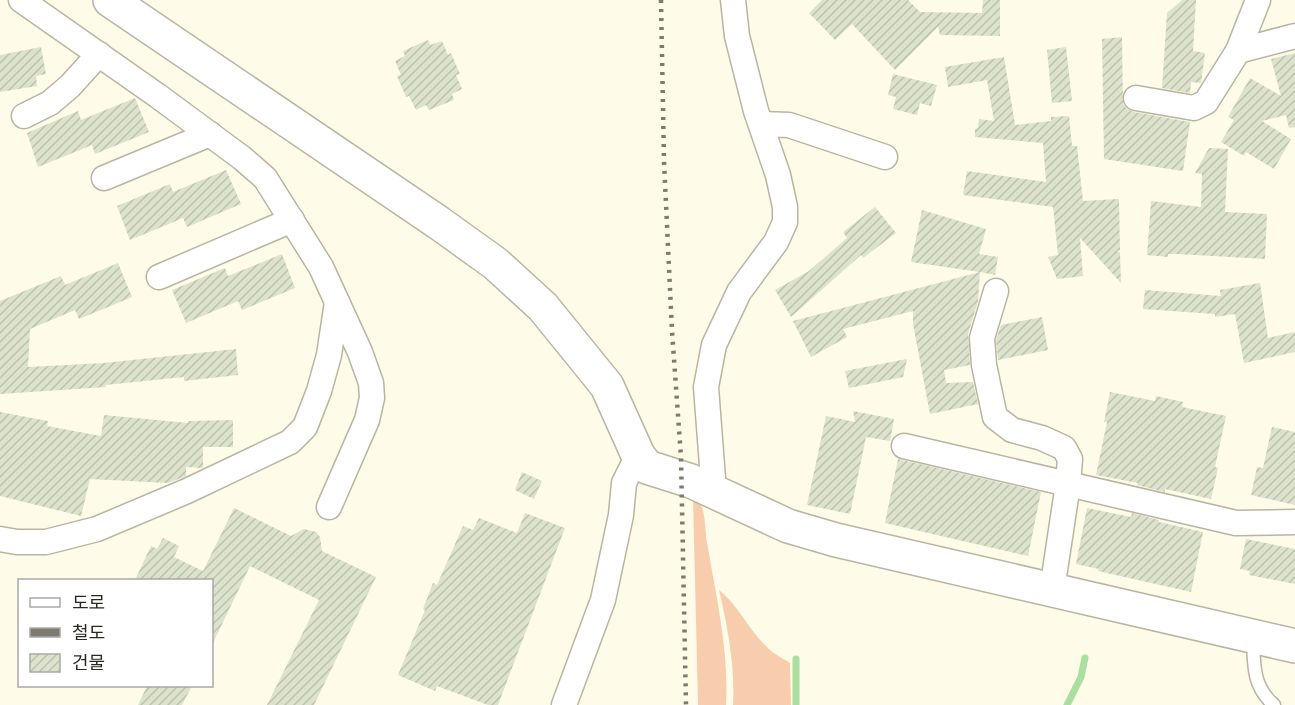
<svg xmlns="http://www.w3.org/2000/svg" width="1295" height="705" font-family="Poppins,'Noto Sans KR',sans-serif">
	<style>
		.grass { fill: #f8cdae }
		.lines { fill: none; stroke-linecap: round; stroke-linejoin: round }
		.stream { stroke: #aadf9f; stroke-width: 7 }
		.building { fill: url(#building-hatch) }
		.lane-casing { stroke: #b9b5a0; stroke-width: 15 }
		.street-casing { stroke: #b9b5a0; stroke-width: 27 }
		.secondary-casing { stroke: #b9b5a0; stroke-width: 36 }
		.lane { stroke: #fff; stroke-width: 12 }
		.street { stroke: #fff; stroke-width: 24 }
		.secondary { stroke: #fff; stroke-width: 33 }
		.rail { stroke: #7d7b6f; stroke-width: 4.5; stroke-dasharray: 3 6; stroke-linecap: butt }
	</style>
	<defs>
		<pattern id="building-hatch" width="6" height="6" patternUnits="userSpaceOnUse" patternTransform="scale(1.5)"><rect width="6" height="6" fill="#dce2cc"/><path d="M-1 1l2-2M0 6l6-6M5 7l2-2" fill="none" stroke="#bdc2af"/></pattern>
	</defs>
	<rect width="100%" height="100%" fill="#fefbe9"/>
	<!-- grass -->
	<g class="grass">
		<path d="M693,497C697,500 700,502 702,507C706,519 705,535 708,548C717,601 729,652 726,705H698Z"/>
		<path d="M719,590C739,606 748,629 766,646C772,653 782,658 790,663L791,705H733C735,665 728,629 719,590Z"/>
	</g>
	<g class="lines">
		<!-- stream -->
		<g class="stream">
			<path d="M796,659V705"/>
			<path d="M1067,705L1081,677L1085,658"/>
		</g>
	</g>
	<!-- building -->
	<g class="building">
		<path d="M822,0H908L920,12L982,13L983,0H1000V36L940,35L938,27L895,70L852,24L835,40L809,13Z"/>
		<path d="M1182,0H1196L1193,51L1205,53L1201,83L1191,82L1190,93L1162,88L1167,13Z"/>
		<path d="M1122,37L1123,104L1127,109L1134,112L1190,122L1183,171L1104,159L1102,39Z"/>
		<path d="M428,40L430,45L442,41L448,55L451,53L460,74L456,75L462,89L452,94L454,100L429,110L426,105L416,110L409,96L406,97L397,76L401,75L395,61L405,56L403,51Z"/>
		<path d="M41,47L46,74L36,76L37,86L0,92V55Z"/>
		<path d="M1066,47L1072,101L1052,103L1047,50Z"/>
		<path d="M1295,53V127L1289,128L1286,115L1262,121L1291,139L1274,169L1246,152L1244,156L1221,142L1234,120L1228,117L1250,78L1281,96L1271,59Z"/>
		<path d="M1004,57L1015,125L1051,121V117L1069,116L1072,146H1077L1083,201L1119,199L1120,251L1117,250L1120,253L1121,283L1080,238L1083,276L1057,279L1048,257L1058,255L1053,207L963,195L967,171L1046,182L1043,143L975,137V129L978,128L979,119L994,121L987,80L948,87L945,67Z"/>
		<path d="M893,74L937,85L931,106L920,103L917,115L893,109L896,97L888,95Z"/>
		<path d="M135,98L149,132L95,154L92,145L38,167L27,133L78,111L81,120Z"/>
		<path d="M1209,148L1228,149L1225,212L1267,214L1265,259L1177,254H1168V257L1147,255L1151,201L1201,207L1202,174L1195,173Z"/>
		<path d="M226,170L241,204L187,227L183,218L130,240L117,206L170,184L173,192Z"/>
		<path d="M875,207L896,233L863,258L861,255L791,317L775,290L809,271L847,238L843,232Z"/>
		<path d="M922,210L986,229L979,254L998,257L995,275L980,272L978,301L968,334L970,365L944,370L946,383L973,382L978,404L930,414L913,324V311L843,329L847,337L811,357L793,321L980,272L911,262Z"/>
		<path d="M282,254L295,288L242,310L238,301L186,323L172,290L225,268L228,276Z"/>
		<path d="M118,263L132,297L79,319L75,310L30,329L28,367L104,363L236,349L238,375L184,381V377L105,385L106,387L0,394V301L61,276L65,285Z"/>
		<path d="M1260,283L1268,338L1295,332V352L1244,363L1235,314L1215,317V314L1143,309L1145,290L1221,296L1220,290Z"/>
		<path d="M1042,317L1048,350L998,360L996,340L1001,325Z"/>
		<path d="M907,359L903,377L849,388L845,371Z"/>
		<path d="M1110,392L1155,401L1156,396L1183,402L1182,407L1226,416L1215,467L1218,468L1211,499L1165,489V492L1137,485L1138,483L1096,475L1107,422H1104Z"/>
		<path d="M853,411L894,419L890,441L866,437L850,514L807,505L826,416L855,422Z"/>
		<path d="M0,412L48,421L47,426L101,436L104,415L188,423V421L233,420V447H203V468L186,467V476L168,483L90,479L81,516L0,496Z"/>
		<path d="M1272,427L1295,432V505L1251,495L1257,467L1263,468Z"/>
		<path d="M898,459L1041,492L1028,556L885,523Z"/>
		<path d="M522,472L542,481L534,499L515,490Z"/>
		<path d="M234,508L291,536L304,529L316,532L320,537L322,551L376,577L314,705H267L319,600L250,566L212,645V580H135L151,546L157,549L163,538L179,546L174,557L203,571Z"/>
		<path d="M1087,508L1131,517L1132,513L1159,520V522L1203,532L1191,592L1098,571L1099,569L1076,564Z"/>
		<path d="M525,513L565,528L498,705H488L437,686L435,691L398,675L425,610L423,609L433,583L437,585L463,526L473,530L479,518L517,533Z"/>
		<path d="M1246,539L1295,549V584L1249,575L1250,571L1240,569Z"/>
		<path d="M147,686H192L182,705H138Z"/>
	</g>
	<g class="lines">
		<!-- lane casing -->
		<g class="lane-casing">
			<path id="lane" d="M1253,637C1254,664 1252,686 1274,705"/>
		</g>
		<!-- street casing -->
		<g class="street-casing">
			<g id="street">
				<path d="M21,0L158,96L242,158L265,178L321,267L360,352L371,383L372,398L367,420L329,507"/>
				<path d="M1238,51L1258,0"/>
				<path d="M1136,98L1194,108L1206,102L1238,51L1295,36"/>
				<path d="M24,116L50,103L70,86L99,54"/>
				<path d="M761,124L789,125L885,157"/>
				<path d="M104,178L210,134"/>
				<path d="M159,277L292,220"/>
				<path d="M996,291L982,338L984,365L995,417L1012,430L1042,438L1064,448L1070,459L1068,484L1052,590"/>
				<path d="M904,446L1236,523L1295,522"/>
				<path d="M714,492L706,387L714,345L739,292L776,242L785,222V207L778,175L756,111L737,36L733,0"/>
				<path d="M0,539L17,542H46L97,529L187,491L290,442L305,427L319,391L329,355L337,302"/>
				<path d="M564,705L603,600L621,515L624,483L638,455"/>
			</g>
		</g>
		<!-- secondary casing -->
		<g class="secondary-casing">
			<path id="secondary" d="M110,0L439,223L496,264L543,307L607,386L638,455L647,467L691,481L788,526L836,540L1295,646"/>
		</g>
		<!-- lane -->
		<use href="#lane" class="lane"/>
		<!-- street -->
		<use href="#street" class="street"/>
		<!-- secondary -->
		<use href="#secondary" class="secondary"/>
		<!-- rail -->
		<path class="rail" d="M661,0L664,161L672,331L681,457L686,705"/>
	</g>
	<!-- legend -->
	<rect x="18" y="579" width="195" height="108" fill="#ffffff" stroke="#aaa9a6" stroke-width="1.5"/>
	<rect x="30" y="598" width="30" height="9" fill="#ffffff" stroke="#aaa9a6" stroke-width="1.5"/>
	<text x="72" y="609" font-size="18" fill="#2a2820">도로</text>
	<rect x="30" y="628" width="30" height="9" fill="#7d7b6f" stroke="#aaa9a6" stroke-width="1.5"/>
	<text x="72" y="639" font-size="18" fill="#2a2820">철도</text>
	<rect x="30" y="654" width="30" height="18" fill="url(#building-hatch)" stroke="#aaa9a6" stroke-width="1.5"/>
	<text x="72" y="669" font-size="18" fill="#2a2820">건물</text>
</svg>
